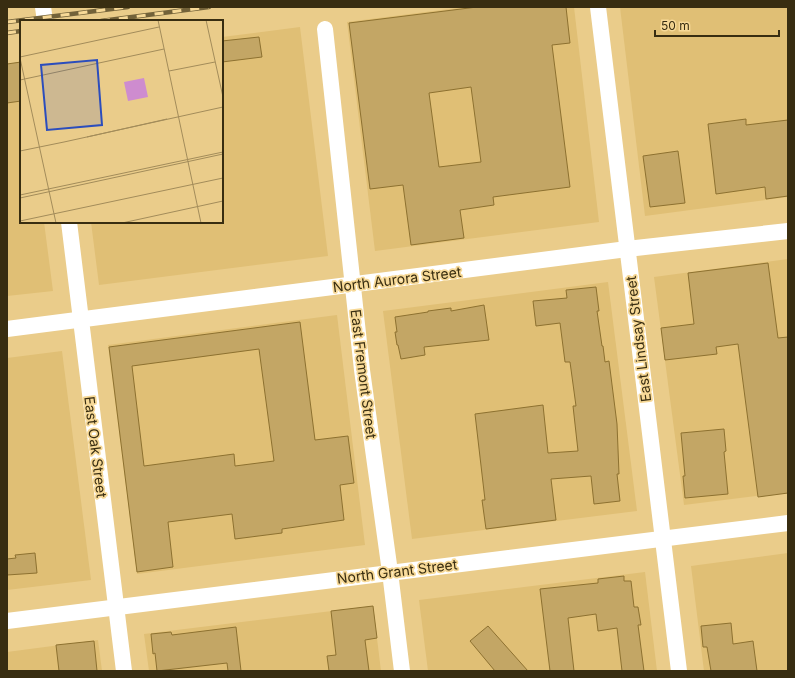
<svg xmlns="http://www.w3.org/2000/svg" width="795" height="678" font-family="Inter,sans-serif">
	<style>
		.built { fill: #e0bf75 }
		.building { fill: #c3a665; stroke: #8d7130; fill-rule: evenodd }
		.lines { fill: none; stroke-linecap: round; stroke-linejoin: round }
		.minor { stroke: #fff; stroke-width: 16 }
		.rail-casing { stroke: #736239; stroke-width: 4.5 }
		.rail { stroke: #f7d997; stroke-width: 3; stroke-dasharray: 9; stroke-linecap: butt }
		.labels { text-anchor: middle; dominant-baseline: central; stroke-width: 3.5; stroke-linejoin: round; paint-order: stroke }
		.street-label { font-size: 14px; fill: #382d11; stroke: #f7d997 }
		.inset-road { fill: none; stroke: #a38c5a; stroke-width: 1 }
		.view { fill: #2b4dbd; fill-opacity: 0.15; stroke: #2b4dbd; stroke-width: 2 }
		.inset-edge { fill: none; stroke: #382d11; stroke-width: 2 }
	</style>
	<rect width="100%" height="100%" fill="#eacc8a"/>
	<!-- built -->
	<g class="built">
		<path d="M465,7H574L599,222L375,251L347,22Z"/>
		<path d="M620,7H788V197L645,216Z"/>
		<path d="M300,27L328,256L99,285L91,222H222V37Z"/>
		<path d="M21,62V222H44L53,291L7,296V64Z"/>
		<path d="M788,259V492L684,505L654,277Z"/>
		<path d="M608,282L637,511L412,539L383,311Z"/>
		<path d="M337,315L365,545L137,574L108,345Z"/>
		<path d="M62,351L91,580L7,590V358Z"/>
		<path d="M788,553V671H704L691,566Z"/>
		<path d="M645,572L657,671H428L419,600Z"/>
		<path d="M373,606L381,671H149L144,634Z"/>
		<path d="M98,640L102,671H7V652Z"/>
	</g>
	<!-- building -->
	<g class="building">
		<path d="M477,7H566L570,43L552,45L570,187L493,197L494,205L460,210L464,238L411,245L403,185L370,189L349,23ZM471,87L481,162L439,167L429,93Z"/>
		<path d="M259,37L262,57L222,62V41Z"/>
		<path d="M21,62V101L7,103V64Z"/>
		<path d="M746,119V125L788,120V196L766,199L765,187L716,194L708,124Z"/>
		<path d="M678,151L685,203L650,207L643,156Z"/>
		<path d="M768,263L778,338L788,337V493L758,497L738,344L716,347L717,354L665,360L661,328L694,324L688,273Z"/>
		<path d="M596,287L599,311H597L602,346H603L605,362L609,361L617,424L619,474H617L620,501L594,504L591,476L551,479L556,520L486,529L482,500H485L475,414L543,405L548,453L578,451L573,406H576L570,362H565L560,323L536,326L533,301L567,298L566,290Z"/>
		<path d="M484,305L489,340L424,347L425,355L401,359L398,345H397L395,332H397L395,317L428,312V311L451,308V311Z"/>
		<path d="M300,322L315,440L348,436L354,483L340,485L344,520L282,529V533L235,539L232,514L168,522L173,567L137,572L109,347ZM259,349L274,461L235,466L234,454L144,466L132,366Z"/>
		<path d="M724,429L726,451L724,452L728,494L685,498L683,476H685L681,433Z"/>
		<path d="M35,553L37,573L7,575V559L16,558L15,555Z"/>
		<path d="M624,576V581H631L634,607H638L641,625H638L644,671H622L617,628L598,631L596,614L568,618L574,671H550L540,589L598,583V579Z"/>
		<path d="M373,606L377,638L365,640L369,671H329L327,656L336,655L331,611Z"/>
		<path d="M731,623L733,644L753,641L757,671H711L707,647H703L701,626Z"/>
		<path d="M488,626L528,671H495L470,641Z"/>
		<path d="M236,627L241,671H228L227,663L157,671L155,653L153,654L151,634L171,632L172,635Z"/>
		<path d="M94,641L97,671H59L56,645Z"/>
	</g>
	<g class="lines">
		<!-- minor -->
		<g class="minor">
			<path d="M43,7L45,21"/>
			<path d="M598,7L679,671"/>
			<path d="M325,29L362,370L390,572L402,671"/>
			<path d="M69,222L124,671"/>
			<path d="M7,329L627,249L788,231"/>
			<path d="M7,621L788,523"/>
		</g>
		<!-- rail casing -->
		<g class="rail-casing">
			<g id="rail">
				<path d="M101,21L209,7"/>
				<path d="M7,22L128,7"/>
				<path d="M7,33L21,31"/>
			</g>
		</g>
		<!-- rail -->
		<use href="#rail" class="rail"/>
	</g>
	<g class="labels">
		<!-- street labels -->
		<g class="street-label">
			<text transform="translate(397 279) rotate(-7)">North Aurora Street</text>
			<text transform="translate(638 339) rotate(-97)">East Lindsay Street</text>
			<text transform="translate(364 374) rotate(83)">East Fremont Street</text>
			<text transform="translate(96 447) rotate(83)">East Oak Street</text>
			<text transform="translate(397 571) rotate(-7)">North Grant Street</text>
		</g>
	</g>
	<!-- overview -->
	<g transform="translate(20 20)">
		<rect width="203" height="203" fill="#eacc8a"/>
		<path d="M124,58L128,77L108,81L104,62Z" fill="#ce8ccf"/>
		<path class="inset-road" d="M138,0L181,203M186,0L203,77M0,37L139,7M0,38L36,203M149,51L195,42M0,60L144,29M67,117L147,99M44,122L203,87M0,131L44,122M0,175L203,132M0,178L203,134M0,201L203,158M102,203L203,181"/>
		<path class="view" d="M77,40L82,105L27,110L21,45Z"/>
		<rect width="203" height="203" class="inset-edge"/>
	</g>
	<!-- border -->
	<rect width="795" height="678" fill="none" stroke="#382d11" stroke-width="16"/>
	<!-- scale -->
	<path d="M655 30v6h124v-6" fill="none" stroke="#382d11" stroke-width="2"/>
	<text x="661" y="30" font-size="12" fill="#382d11" stroke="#f7d997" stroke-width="3" paint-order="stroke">50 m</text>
</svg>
